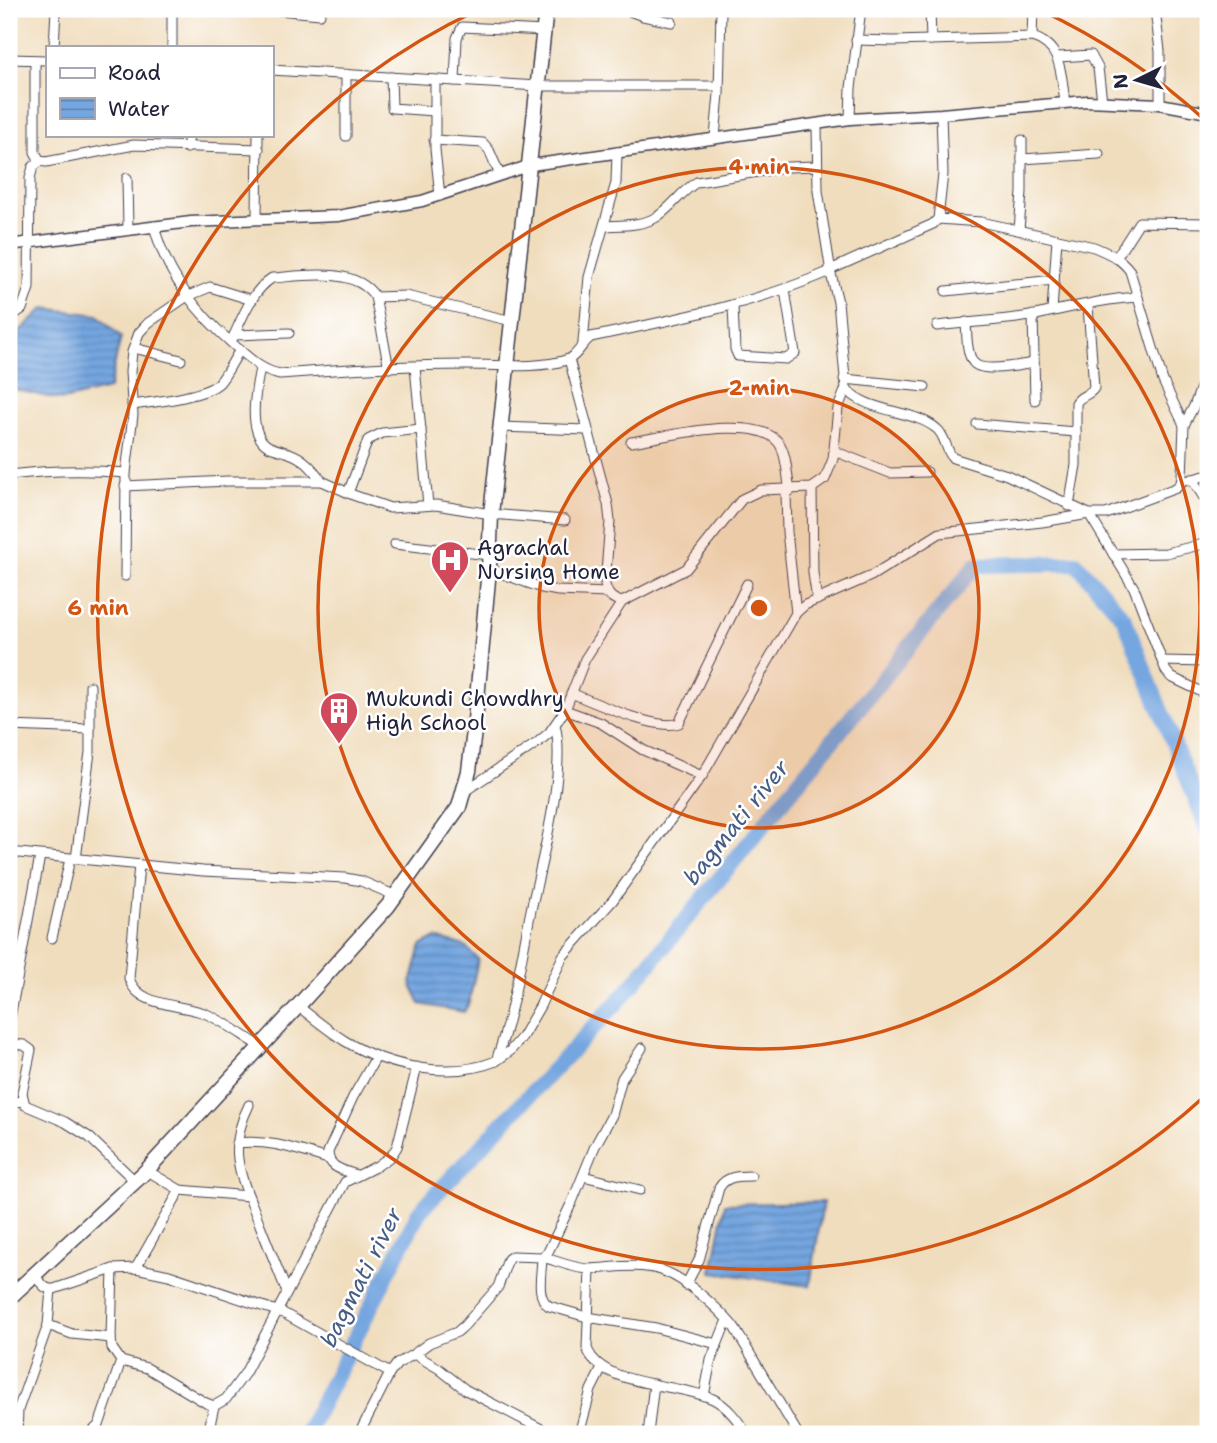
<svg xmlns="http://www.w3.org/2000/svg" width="1217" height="1443" font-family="'Shantell Sans',sans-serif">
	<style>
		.water { fill: url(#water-rules); stroke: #4c648e; stroke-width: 2 }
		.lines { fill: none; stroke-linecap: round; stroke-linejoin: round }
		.river { stroke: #75a6e0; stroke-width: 16 }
		.minor-casing { stroke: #413e4e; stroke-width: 11 }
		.tertiary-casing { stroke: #413e4e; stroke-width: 13 }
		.primary-casing { stroke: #413e4e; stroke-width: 17 }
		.minor { stroke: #fff; stroke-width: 9 }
		.tertiary { stroke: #fff; stroke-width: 10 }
		.primary { stroke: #fff; stroke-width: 14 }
		.ring { fill: none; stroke: #d45411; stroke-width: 3.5 }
		.labels { text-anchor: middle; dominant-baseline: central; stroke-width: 5; stroke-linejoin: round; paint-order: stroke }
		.poi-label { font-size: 21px; fill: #22223b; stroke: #fff; text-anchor: start }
		.water-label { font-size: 23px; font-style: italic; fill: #475d85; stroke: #fff }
		.centre { fill: #d45411; stroke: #fff; stroke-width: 3.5 }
		.ring-label { font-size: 21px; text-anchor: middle; font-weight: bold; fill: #d45411; stroke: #fff; stroke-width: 5; stroke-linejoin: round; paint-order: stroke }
	</style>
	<defs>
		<pattern id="water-rules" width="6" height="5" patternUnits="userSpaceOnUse" patternTransform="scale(1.75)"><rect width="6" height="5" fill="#75a6e0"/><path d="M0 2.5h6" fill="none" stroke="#6087b7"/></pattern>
	</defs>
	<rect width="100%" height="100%" fill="#fff"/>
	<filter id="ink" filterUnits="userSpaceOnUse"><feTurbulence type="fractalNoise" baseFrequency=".0143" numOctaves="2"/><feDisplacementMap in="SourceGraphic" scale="14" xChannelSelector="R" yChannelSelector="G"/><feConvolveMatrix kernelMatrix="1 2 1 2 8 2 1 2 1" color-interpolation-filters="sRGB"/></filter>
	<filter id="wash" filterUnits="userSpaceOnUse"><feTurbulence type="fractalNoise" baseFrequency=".00686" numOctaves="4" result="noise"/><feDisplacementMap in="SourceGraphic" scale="28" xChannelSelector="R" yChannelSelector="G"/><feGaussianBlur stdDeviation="1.57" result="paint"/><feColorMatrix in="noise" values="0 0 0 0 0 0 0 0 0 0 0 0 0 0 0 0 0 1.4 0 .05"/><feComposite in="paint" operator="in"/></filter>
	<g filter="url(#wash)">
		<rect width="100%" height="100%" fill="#f0ddbd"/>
		<!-- water -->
		<g class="water">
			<path d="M44,308L98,315L121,337L109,389L63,400L11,389L19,332Z"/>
			<path d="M436,938L465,946L478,959L469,1003L464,1012L420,1004L411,983L421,946Z"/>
			<path d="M823,1202L810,1286L712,1272L725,1204Z"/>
		</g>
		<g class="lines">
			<!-- river -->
			<path class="river" d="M306,1434L419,1212L625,994L976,565L1076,563L1124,618L1208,830"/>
		</g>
	</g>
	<g filter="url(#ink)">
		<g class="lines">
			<!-- minor casing -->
			<g class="minor-casing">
				<g id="minor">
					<path d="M172,9V47"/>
					<path d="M267,9L320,14"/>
					<path d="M624,9L643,16L672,22"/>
					<path d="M930,9L931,40"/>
					<path d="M1155,9L1160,51V104"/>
					<path d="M1032,37L1033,9"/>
					<path d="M856,40L894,41L1032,37C1063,46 1061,76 1065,102"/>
					<path d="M54,47L56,9"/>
					<path d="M1058,57L1091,55L1098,68L1102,101"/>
					<path d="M9,59L47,60"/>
					<path d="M35,60V152L40,161L46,162L134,145L259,149"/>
					<path d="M271,70L538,86H718"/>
					<path d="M346,74V136"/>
					<path d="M391,77L392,108L434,111"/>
					<path d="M435,80V149L440,196"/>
					<path d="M455,81L457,38L462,27L544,31"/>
					<path d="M850,119L851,88L861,9"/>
					<path d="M715,137L719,94L721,9"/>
					<path d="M434,140L483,143L489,150L500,175"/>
					<path d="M187,148L189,135"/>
					<path d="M1022,159L1099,154"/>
					<path d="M127,178L128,230"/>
					<path d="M257,219L258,135"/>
					<path d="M938,219L981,222L1094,247C1108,253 1121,258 1130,271L1163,381L1184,425L1182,477L1181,483L1176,488L1106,514H1089L1007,475L953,458C945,449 946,437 937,429C914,409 865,413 846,388L838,302L830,270L933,224L938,219L943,174L941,114"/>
					<path d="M154,226C167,276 197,313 235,346C251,359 260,370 280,374C342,369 405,365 467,365C495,365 543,369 569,359C578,355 582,343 591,337C671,320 750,305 826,273L830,270V266L818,191L817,124"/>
					<path d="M605,226C621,225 640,226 655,218C671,209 681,191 697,182L788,167L817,166"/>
					<path d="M1019,230L1022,192V140"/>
					<path d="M1116,258L1139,222L1208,223"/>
					<path d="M946,291L1054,280"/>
					<path d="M375,297L406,296L512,321"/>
					<path d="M733,307L735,349L738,356L786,359L795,353L785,290"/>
					<path d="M1052,311L1057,239"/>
					<path d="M1033,315L1035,400"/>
					<path d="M9,318L22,309L29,288L30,178L33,167L40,161"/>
					<path d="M966,322C967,334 966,352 973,362C981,374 1020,365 1034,363"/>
					<path d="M937,326C970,322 1003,321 1036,315C1070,308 1103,299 1138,297"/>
					<path d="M234,335L289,333"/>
					<path d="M231,342C241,321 251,291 272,278C302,276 356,266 375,297L389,368"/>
					<path d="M583,342L589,277L616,183L617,152"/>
					<path d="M134,348L181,360"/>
					<path d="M569,359L608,504L610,521L605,585C608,596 612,599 622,602"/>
					<path d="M415,367L428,505"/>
					<path d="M260,368C256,388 246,433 268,446C274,449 283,451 289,453C304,458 312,468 322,481"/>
					<path d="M844,379L925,387"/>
					<path d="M132,405C153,402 204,397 219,383C227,374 233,360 240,350"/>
					<path d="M977,424L1076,432"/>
					<path d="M1184,425L1194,406L1208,369"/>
					<path d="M500,427L587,430"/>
					<path d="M631,442C665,437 757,413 779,443C787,454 787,477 790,491"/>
					<path d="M834,451L890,473L927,472"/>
					<path d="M9,475C50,470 84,469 126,473"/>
					<path d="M1192,479L1208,504"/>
					<path d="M1189,480L1208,475"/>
					<path d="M125,486L228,481H322L353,495L390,508L436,505L491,514L565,520"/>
					<path d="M812,488L813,573L817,600"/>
					<path d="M786,491L787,532L796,613"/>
					<path d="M348,493L368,440L382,433L421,429"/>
					<path d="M1069,506L1076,465V403C1080,395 1089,396 1094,388L1088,306"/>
					<path d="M395,544L489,555"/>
					<path d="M1113,554L1166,553L1208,543"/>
					<path d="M489,569L542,588L558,591L607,593"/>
					<path d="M125,576L126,473L133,415L130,372L132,352L139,333L148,323L186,297L210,287L252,300"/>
					<path d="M1162,661L1208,662"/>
					<path d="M571,693C594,702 658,732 679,723L747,584"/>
					<path d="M565,710L601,723L643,750L702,776"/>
					<path d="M9,726L90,729"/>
					<path d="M465,791L537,743L549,733L565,710L585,659L622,602L686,569L742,499L761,490L812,488L825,479L833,459L838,408L846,388"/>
					<path d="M9,852L203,871L345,878L361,881L396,896"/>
					<path d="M76,859L90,752V686"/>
					<path d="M139,865L129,978C137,1007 181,1004 204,1013C224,1021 242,1035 260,1046"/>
					<path d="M52,938L70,859"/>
					<path d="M298,1006C313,1018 329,1031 345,1041C388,1067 449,1080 496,1061C513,1013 521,960 531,910C541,863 567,769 555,725"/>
					<path d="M9,1023L40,856"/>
					<path d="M9,1044L24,1045L31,1050L22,1093L25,1105L65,1122L89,1137L135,1181"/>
					<path d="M496,1061L510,1051L522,1037L540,1006L563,956L613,900L702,776L796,613L805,605L871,576L940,533L1042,522L1089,514L1134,588L1166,671L1171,677L1208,695"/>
					<path d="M9,1103L22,1101"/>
					<path d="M249,1105C225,1153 243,1180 260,1225C269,1248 278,1270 287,1292"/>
					<path d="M237,1143C269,1139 297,1150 328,1159"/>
					<path d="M146,1170L180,1190L248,1196"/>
					<path d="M356,1175C343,1170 328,1168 328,1152L353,1097L376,1057"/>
					<path d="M583,1176L640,1190"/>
					<path d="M136,1268L180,1190"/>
					<path d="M113,1269L111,1338L112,1348L121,1361L147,1368L206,1403L214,1406L226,1399L245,1373L345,1182L377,1166L391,1156L397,1147L417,1067"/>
					<path d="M590,1269L587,1348C600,1387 680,1383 713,1399C728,1406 738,1421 747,1434"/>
					<path d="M33,1275L45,1287L51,1290L113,1269L136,1268L169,1275L283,1313L390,1373"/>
					<path d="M686,1285L699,1260L719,1188C726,1176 738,1176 751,1176"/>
					<path d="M48,1325L72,1334L111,1338"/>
					<path d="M717,1344L656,1328L587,1317L549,1306C535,1297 542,1272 542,1257C557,1261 575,1269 590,1269C613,1268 638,1263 661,1270C685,1278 717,1307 734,1327L798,1434"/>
					<path d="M414,1354L429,1343L457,1332L464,1326L498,1287L508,1259L512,1256L542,1257L548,1252L572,1202L595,1146L612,1115L622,1078L642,1048"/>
					<path d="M704,1396L711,1360L727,1320"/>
					<path d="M17,1434L18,1410L48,1325L51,1289"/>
					<path d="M90,1434L99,1425L121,1361"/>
					<path d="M208,1434L214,1406"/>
					<path d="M359,1434L390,1373L397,1364L414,1354L438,1368L466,1390L551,1434"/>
					<path d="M579,1434L591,1390L602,1368"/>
					<path d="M648,1434L654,1384"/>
				</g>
			</g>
			<!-- tertiary casing -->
			<g class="tertiary-casing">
				<path id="tertiary" d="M9,245L191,222L338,216L422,201L531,165L850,119L941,114L1087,101L1160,104L1208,113"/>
			</g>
			<!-- primary casing -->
			<g class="primary-casing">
				<path id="primary" d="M9,1298L145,1172L298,1006L388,906L459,807L469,771L474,731L489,569L491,514L546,9"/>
			</g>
			<!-- minor -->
			<use href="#minor" class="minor"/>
			<!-- tertiary -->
			<use href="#tertiary" class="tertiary"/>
			<!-- primary -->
			<use href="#primary" class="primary"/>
		</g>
	</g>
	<!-- distance rings -->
	<circle cx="759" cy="608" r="220" fill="#d45411" fill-opacity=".12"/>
	<g class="ring">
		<circle cx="759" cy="608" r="220"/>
		<circle cx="759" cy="608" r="441"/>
		<path d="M1206 1095A661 661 0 1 1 480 9M1038 9A661 661 0 0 1 1206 121"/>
	</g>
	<!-- icons -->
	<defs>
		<g id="hospital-pin" transform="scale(2.0125)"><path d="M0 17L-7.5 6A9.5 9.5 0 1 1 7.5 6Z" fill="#d1495b" stroke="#fff"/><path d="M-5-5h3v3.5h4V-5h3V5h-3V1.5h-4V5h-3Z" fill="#fff"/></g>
		<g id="building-pin" transform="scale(2.0125)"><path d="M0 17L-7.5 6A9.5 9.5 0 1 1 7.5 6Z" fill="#d1495b" stroke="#fff"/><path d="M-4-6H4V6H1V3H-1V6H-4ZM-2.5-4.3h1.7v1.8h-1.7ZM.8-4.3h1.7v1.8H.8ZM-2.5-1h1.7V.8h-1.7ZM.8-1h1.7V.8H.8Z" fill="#fff"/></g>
	</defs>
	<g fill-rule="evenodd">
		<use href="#hospital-pin" x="450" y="560"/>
		<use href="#building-pin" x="339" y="711"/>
	</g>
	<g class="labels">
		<!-- poi labels -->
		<g class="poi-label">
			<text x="477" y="548">Agrachal<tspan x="477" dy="24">Nursing Home</tspan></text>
			<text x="366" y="699">Mukundi Chowdhry<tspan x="366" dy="24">High School</tspan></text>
		</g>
		<!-- water labels -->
		<g class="water-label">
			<text transform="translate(736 822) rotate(-51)">bagmati river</text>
			<text transform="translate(361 1277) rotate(-63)">bagmati river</text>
		</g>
	</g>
	<circle cx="759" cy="608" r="10" class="centre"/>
	<g class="ring-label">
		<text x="759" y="174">4 min</text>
		<text x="759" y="395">2 min</text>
		<text x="98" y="615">6 min</text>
	</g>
	<!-- margin -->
	<rect width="1217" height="1443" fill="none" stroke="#fff" stroke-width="35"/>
	<!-- legend -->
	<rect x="46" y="46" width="228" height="91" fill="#ffffff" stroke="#a7a7b1" stroke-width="2"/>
	<rect x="60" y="68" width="35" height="10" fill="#ffffff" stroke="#a7a7b1" stroke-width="2"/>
	<text x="108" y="80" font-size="21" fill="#22223b">Road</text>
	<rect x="60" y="98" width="35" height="21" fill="url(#water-rules)" stroke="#a7a7b1" stroke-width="2"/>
	<text x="108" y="116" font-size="21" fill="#22223b">Water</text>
	<!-- north arrow -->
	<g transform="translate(1137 80) rotate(265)" stroke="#ffffff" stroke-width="5" paint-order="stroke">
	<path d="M0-5L12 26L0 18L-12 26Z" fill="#22223b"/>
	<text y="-10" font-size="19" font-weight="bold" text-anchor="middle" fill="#22223b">N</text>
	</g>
</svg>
